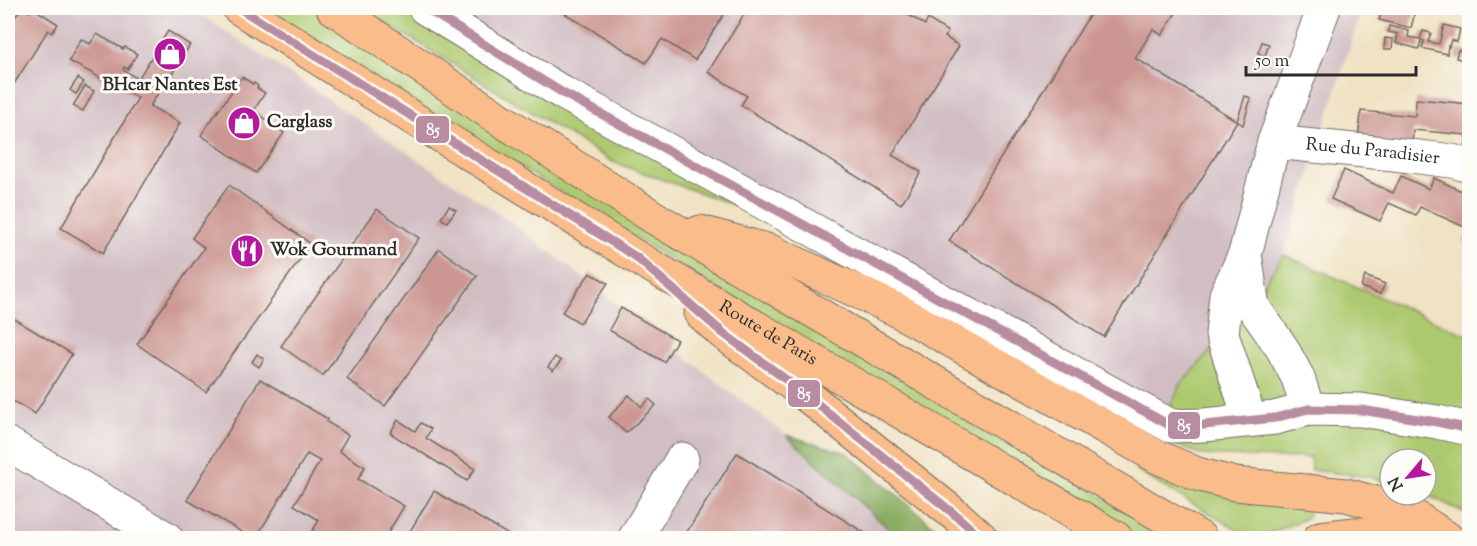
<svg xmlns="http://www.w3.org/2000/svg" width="1477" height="546" font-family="'Sorts Mill Goudy',serif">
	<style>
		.industrial { fill: #d2bec2 }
		.green { fill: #adc96f; stroke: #6c7a4d; stroke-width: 1.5 }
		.forest { fill: #8aad62; stroke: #5a6c46; stroke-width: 1.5 }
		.building { fill: #cc9793 }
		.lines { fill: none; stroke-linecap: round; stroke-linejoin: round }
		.minor-casing { stroke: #706b60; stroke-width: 35 }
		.major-casing { stroke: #706b60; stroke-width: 35 }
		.minor { stroke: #fff; stroke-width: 33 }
		.major { stroke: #f9bc8a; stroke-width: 33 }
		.bus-1-casing { stroke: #fdfcf7; stroke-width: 14 }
		.bus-1 { stroke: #b88ca1; stroke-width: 9 }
		.labels { text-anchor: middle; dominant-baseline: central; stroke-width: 6; stroke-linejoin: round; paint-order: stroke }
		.poi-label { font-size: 18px; font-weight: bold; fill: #2b2b2b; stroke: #fdfcf7; text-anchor: start }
		.street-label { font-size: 18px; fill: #2b2b2b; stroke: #fdfcf7 }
		.line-badge { stroke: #fdfcf7; stroke-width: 2 }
		.badge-label { font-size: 16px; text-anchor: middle; font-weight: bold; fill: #fff }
	</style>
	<rect width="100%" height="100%" fill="#fdfcf7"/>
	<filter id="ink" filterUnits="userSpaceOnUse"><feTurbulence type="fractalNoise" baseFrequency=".0167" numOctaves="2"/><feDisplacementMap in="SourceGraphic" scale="12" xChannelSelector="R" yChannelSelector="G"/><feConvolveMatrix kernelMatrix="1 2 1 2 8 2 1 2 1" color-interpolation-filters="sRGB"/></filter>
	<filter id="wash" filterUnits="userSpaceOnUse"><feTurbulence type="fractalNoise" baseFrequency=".008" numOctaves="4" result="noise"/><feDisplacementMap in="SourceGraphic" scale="24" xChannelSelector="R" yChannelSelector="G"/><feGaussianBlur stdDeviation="1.35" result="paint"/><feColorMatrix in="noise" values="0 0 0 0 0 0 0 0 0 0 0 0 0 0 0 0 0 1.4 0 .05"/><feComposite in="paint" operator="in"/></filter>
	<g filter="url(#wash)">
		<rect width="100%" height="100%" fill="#f0e2c3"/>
		<!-- industrial -->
		<g class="industrial">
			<path d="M8,8H191L510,221L786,435L899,538H8Z"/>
			<path d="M410,8H1362L1284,255L1237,322L1181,384L1156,436Z"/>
		</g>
		<!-- green -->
		<g class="green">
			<path d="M262,8H310L370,48L748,283L972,423L1175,538H1131L850,370Z"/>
			<path d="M361,8H410L743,208L613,162Z"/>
			<path d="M1284,255L1469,336V515L1436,499L1425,495L1426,459H1390V483L1371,477L1311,470L1310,457L1278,458L1202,455L1156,436L1181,384L1237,322Z"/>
			<path d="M1141,464L1308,498L1309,517L1258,538H1252L1135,470Z"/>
		</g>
		<!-- forest -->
		<path class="forest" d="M786,435L847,453L948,538H899Z"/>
		<g id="blocks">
			<!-- building -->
			<g class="building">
				<path d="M21,8L30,12L33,8L58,24L52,33L48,30L14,84L8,80V28Z"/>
				<path d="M556,8H728L695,60L662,39L646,63Z"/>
				<path d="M748,8H897L925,25L928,19L948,32L945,37L959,46L892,155L921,172L901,204L741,105L747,96L708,72Z"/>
				<path d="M1094,8H1179L1162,35L1153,29L1135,58L1237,121L1104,337L949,241Z"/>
				<path d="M1382,8H1416L1411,28L1379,20Z"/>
				<path d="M1459,8H1470V13L1458,10Z"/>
				<path d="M1444,25L1460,29L1457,42L1451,40L1449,47L1448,46L1447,54L1422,48L1424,41L1421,40L1419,49L1396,43L1398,34L1388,32L1389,26L1409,31L1408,37L1420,39L1423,31L1431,33L1428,42L1439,44Z"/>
				<path d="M168,31L190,45L170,77L169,76L150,106L180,123L103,253L61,228L138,98L69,61L81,39L90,44L97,34L123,49L125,47L137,54L128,69L124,67L123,70L138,79Z"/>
				<path d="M1385,38L1393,39L1392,49H1384Z"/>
				<path d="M1262,42L1269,44L1265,56L1258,53Z"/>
				<path d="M1458,50L1470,52L1468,61L1456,58Z"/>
				<path d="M242,77L253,84L254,83L258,86L257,88L265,93L254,110L284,133L256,173L201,135Z"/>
				<path d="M78,78L84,82L76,94L70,90Z"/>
				<path d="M85,86L94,91L83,111L73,106Z"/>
				<path d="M1245,96L1251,98L1243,125L1237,121Z"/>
				<path d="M1416,99L1470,104L1468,122H1470V152L1465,151L1467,135L1413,130L1412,146L1358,141L1361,111L1415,116Z"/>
				<path d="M1344,170L1393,193L1401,176L1429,189L1434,178L1470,195V244L1464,242L1469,229L1420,207L1416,215L1389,203L1380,221L1331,199Z"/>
				<path d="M229,185L311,244L206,392L137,344L204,248L192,238Z"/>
				<path d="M449,206L456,210L447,222L441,218Z"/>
				<path d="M377,209L419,238L323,376L281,346Z"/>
				<path d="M439,249L477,276L385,406L347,379Z"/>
				<path d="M590,273L608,283L580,323L562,312Z"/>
				<path d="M1365,276L1385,284L1380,294L1361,287Z"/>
				<path d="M621,308L677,340L664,362L609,330Z"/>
				<path d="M8,315L72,354L35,414L8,398Z"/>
				<path d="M257,354L264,359L259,367L252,362Z"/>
				<path d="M555,357L561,361L553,371L548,367Z"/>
				<path d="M260,379L328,419L327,422L348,435L339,451L365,467L358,479L404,506L385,538H308L319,520L294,505L320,461L307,454L256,538H252L187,500Z"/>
				<path d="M629,395L642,407L649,399L656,405L626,433L609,417Z"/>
				<path d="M398,420L415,431L421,423L431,429L426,438L475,469L467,481L390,433Z"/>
				<path d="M737,453L873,538H683Z"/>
				<path d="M434,491L476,516L514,538H406Z"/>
			</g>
		</g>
	</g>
	<g filter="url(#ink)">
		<use href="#blocks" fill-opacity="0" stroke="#706b60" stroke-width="1.5"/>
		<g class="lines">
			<!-- minor casing -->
			<g class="minor-casing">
				<g id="minor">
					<path d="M425,8L563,93L1171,426L1204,425L1275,418L1308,409L1361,410L1437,422L1470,429"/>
					<path id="s1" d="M1274,142L1394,154L1452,161L1470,166"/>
					<path d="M1245,254L1253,307L1282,348L1298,378L1308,409"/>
					<path d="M1250,420L1222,334L1226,295L1245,254L1274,142L1324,8"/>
					<path d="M8,444L166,538"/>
					<path d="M635,538L682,459"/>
				</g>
			</g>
			<!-- major casing -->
			<g class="major-casing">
				<g id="major">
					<path id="s2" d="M239,8L414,119L636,257L1116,538"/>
					<path d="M333,8L495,116L658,220L1200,538"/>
					<path d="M700,232L770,251L897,310L1158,457L1197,474L1235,484L1346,495L1406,511L1447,538"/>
					<path d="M701,313L723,333L800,390L959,518L981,538"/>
					<path d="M1320,538L1354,534L1400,533L1438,538"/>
				</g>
			</g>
			<!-- minor -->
			<use href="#minor" class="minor"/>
			<!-- major -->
			<use href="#major" class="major"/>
			<!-- bus-1 casing -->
			<g class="bus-1-casing">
				<g id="bus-1">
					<path d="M239,8L636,257L723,333L800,390L959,518L981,538"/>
					<path d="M425,8L563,93L1171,426L1204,425L1275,418L1308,409L1361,410L1437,422L1470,429"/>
				</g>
			</g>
			<!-- bus-1 -->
			<use href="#bus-1" class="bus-1"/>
		</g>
	</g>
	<!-- icons -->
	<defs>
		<g id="shop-disc" transform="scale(1.725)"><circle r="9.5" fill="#b5179e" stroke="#fdfcf7"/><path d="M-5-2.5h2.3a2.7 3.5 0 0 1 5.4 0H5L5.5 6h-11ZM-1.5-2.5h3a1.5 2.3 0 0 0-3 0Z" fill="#fff"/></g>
		<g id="restaurant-disc" transform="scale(1.725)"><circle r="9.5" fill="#b5179e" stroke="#fdfcf7"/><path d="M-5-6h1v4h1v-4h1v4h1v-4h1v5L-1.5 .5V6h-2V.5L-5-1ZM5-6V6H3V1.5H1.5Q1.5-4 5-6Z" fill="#fff"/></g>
	</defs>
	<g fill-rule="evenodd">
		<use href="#shop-disc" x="170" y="54"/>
		<use href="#shop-disc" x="244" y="123"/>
		<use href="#restaurant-disc" x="247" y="251"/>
	</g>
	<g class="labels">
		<!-- poi labels -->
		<g class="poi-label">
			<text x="170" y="86" text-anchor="middle">BHcar Nantes Est</text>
			<text x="267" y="123">Carglass</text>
			<text x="270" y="251">Wok Gourmand</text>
		</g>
		<!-- street labels -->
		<g class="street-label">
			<text stroke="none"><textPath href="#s1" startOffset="99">Rue du Paradisier</textPath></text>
			<text stroke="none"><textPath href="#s2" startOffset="621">Route de Paris</textPath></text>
		</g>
	</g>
	<g class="line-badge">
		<rect x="415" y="115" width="35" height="29" rx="6" fill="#b88ca1"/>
		<rect x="787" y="379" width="34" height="29" rx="6" fill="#b88ca1"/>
		<rect x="1167" y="411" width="34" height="29" rx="6" fill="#b88ca1"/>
	</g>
	<g class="badge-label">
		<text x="433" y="135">85</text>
		<text x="804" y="399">85</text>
		<text x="1184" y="431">85</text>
	</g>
	<!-- margin -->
	<rect width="1477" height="546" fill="none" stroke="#fdfcf7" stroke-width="30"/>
	<!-- north arrow -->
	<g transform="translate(1408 477) rotate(241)"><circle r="28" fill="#fdfcf7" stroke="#a9a8a5" stroke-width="1.5"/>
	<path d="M0-4.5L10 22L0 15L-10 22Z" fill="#b5179e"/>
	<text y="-9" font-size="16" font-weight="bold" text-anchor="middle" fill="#2b2b2b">N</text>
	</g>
	<!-- scale -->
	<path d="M1246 66v9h170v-9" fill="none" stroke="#2b2b2b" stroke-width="3"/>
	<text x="1255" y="66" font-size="18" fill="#2b2b2b" stroke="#fdfcf7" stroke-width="4.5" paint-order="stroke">50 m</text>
</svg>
